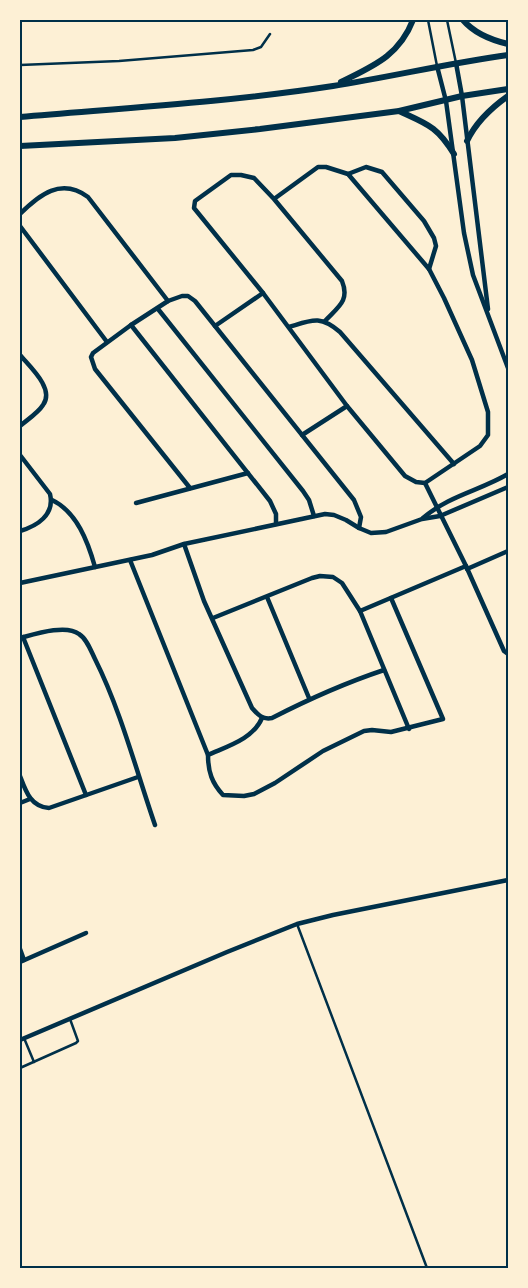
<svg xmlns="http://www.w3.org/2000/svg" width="528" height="1288" font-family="Arial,sans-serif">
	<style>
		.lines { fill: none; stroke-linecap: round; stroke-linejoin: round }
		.service { stroke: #003049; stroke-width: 2.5 }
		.minor { stroke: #003049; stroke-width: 4.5 }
		.secondary { stroke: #003049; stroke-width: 6 }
		.neatline { fill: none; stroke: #003049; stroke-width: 2 }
	</style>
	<rect width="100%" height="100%" fill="#fdf0d5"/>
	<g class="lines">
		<!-- service -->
		<g class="service">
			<path d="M428,20L437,66"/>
			<path d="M447,20L456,63"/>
			<path d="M20,65L119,61L253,50L261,47L270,34"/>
			<path d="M297,924L427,1268"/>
			<path d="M24,1038L34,1062"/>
			<path d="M20,1068L76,1043L78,1041L70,1019"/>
		</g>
		<!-- minor -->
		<g class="minor">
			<path d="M456,63L462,96L488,309"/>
			<path d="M437,66L446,101L464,233L473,275L508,368"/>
			<path d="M348,174L366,167L382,172L424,221L434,238L436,246L429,269"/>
			<path d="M274,199L318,167H326L348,174L429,269L444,298L472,360L488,412V435L480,446L425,483L416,482L405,476L347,406L263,293L194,208L195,201L231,175H241L254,178L274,199L342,281C350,301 338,307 325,321"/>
			<path d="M20,214C39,195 61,177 88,197L168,301"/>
			<path d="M20,226L107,342"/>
			<path d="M158,309L303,491L309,500L314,516"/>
			<path d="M131,325L270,501L276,514V524"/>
			<path d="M215,326L263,293"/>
			<path d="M289,327C312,320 320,315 340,332L454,464"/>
			<path d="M20,355C30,367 55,389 43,405C38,413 27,420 20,426"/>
			<path d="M302,435L347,406"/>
			<path d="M20,455L50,494C55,515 37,526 20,531"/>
			<path d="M425,483L466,566L504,651L508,654"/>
			<path d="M190,488L95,369L91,357L93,353L131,325L168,301L182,296H188L195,301L354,500L361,517L359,528"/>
			<path d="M52,500C77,512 88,542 95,567"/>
			<path d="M136,503L248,473"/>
			<path d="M423,518C450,495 479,491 508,474"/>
			<path d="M184,544L204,601L252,708C258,715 263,720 272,718C309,699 345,683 384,670"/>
			<path d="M130,560L208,755"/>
			<path d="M467,569L508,551"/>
			<path d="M20,583L152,555L184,544L325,514L334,515L346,520L359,528L371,533L386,532L422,519L440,516L508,487"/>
			<path d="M267,597L309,698"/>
			<path d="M360,611L466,566"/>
			<path d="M213,618L312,578L320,576L333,577L342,583L360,611L409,729"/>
			<path d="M23,637L86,795"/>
			<path d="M20,638C35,634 66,624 79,634C87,639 91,651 95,659C121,711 136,770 155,825"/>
			<path d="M262,718C253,739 228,746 208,755C208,772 212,783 223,795L244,796L254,794L275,783L323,751L364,731L372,730L391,732L443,719L391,598"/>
			<path d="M20,776C26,792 31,807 49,808L138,777"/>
			<path d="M20,803L30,799"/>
			<path d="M20,949L24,960"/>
			<path d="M20,962L86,933"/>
			<path d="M20,1040L227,952L297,924L333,915L508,880"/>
		</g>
		<!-- secondary -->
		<g class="secondary">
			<path d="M463,20C474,33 491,40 508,44"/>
			<path d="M341,82C373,66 399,56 413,20"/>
			<path d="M399,111C427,124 437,126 454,154"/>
			<path d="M20,117C124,108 229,102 333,86C391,77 449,63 508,55"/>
			<path d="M467,141C476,122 491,108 508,96"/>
			<path d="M20,146L175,138L260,129L399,111L462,96L508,89"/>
		</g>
	</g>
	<!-- border -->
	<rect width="528" height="1288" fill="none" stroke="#fdf0d5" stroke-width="42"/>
	<rect x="21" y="21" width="486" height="1246" class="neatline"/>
</svg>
